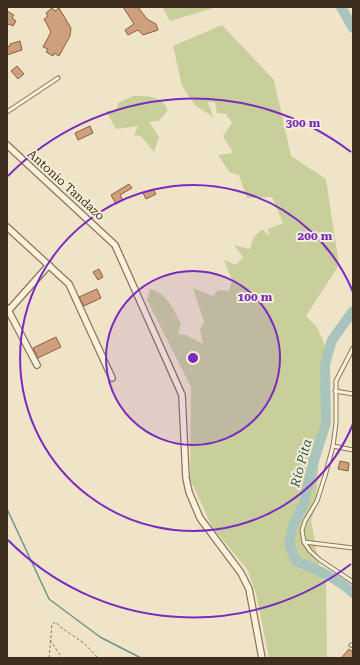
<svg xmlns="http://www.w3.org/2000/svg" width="360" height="665" font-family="'Roboto Serif',serif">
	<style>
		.green { fill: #c9cf9b }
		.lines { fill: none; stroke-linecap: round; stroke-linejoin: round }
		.stream { stroke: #6f938a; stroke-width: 1.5 }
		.river { stroke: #a9c4bc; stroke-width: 10 }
		.building { fill: #cf9f7d; stroke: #8d5f41 }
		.service-casing { stroke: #8d765c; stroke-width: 5 }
		.minor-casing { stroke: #8d765c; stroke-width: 8 }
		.path { stroke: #8d765c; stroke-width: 1; stroke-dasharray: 3 2; stroke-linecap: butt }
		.service { stroke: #faf1dc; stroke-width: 3 }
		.minor { stroke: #faf1dc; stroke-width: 5.5 }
		.ring { fill: none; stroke: #7b2cbf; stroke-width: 2 }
		.labels { text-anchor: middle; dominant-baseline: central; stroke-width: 4; stroke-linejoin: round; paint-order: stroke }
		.street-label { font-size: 12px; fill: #3d2e20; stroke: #f7eed8 }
		.water-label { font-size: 13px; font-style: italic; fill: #2f5d5a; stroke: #f7eed8 }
		.centre { fill: #7b2cbf; stroke: #f7eed8; stroke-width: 2 }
		.ring-label { font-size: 12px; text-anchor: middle; font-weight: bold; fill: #7b2cbf; stroke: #f7eed8; stroke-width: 4; stroke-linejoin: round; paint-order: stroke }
	</style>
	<rect width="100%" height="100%" fill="#f0e4c8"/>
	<!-- green -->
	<g class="green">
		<path d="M162,7H217L170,21Z"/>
		<path d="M222,25L274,80L291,156L326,179L339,265L306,316L317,327L325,346L316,507L311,520L315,543L320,569L326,580L327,658H269L256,594L247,569L212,527L190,479L191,387L147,300L150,289C167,293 174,310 181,324L178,334L186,335L203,344L200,329L204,322L193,288L213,296L218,290L229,291L232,281L224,260L236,265L243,257L234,245L250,249L253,238L262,229L269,236L268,229L283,223L272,197L247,198L239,175L230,173L218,155L233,153L223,136L232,123L226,114L217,113L215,102H208L213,117L195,105L182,86L173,46Z"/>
		<path d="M133,96C147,96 161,95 168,110L159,121L149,122L159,137L154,152L141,136L134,135L138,126L116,129L106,111L117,110L118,103Z"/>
	</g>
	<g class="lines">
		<!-- stream -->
		<path class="stream" d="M7,509L49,599L100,637L141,658"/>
		<!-- river -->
		<g class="river">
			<path d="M341,7L353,28"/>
			<path d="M353,311L332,340L325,364L326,423L313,464L304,503L293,526L289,544L296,561C316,569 337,578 353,593"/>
		</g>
	</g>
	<!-- building -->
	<g class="building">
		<path d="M123,7H138L147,19L156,24L158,30L143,35L138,30L128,35L125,30L134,24Z"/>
		<path d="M52,8L55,11L59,8L71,28L70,36L59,56L54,53L53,56L46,52L48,49L43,47L51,32L44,19L48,16L46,13Z"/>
		<path d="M7,11L14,15L12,18L16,21L13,26L9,24L7,26Z"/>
		<path d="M20,41L22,50L7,55V47L10,46V44Z"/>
		<path d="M17,66L24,74L18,79L11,71Z"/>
		<path d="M90,126L93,133L78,140L75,133Z"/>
		<path d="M129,184L132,188L120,195L123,200L116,204L111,195Z"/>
		<path d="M153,189L156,194L146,199L143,193Z"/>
		<path d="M99,269L103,277L98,280L93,272Z"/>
		<path d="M97,289L101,298L84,306L79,297Z"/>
		<path d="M56,337L61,347L38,358L33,348Z"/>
		<path d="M340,461L349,463L348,471L338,469Z"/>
		<path d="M349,649L353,652V658H341Z"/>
	</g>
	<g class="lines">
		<!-- service casing -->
		<g class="service-casing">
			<g id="service">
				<path d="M7,112L58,78"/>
				<path d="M353,348L336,381V423L333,446L325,476L317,501L305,521L302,530L304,542L310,551L320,560L353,582"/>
				<path d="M335,391L353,394"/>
				<path d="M333,446L353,450"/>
				<path d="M304,542L353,548"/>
				<path d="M351,645L353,646"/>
			</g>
		</g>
		<!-- minor casing -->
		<g class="minor-casing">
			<g id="minor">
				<path d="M7,145L115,245L182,395L186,478L189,492L200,518L241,573L249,589L262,658"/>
				<path d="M7,227L69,284L112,378"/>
				<path d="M7,308L37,365"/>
				<path d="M9,310L49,265"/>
			</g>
		</g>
		<!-- path -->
		<g class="path">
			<path d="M50,640L62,658"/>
			<path d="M49,658L52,624L56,622L59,626L85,644L98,658"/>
		</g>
		<!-- service -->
		<use href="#service" class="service"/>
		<!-- minor -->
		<use href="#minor" class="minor"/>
	</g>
	<!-- distance rings -->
	<circle cx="193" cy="358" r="87" fill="#7b2cbf" fill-opacity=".12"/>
	<g class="ring">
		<circle cx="193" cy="358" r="87"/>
		<path d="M353 424A173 173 0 1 1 353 292"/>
		<path d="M351 564A260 260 0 0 1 8 540M8 176A260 260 0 0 1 351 152"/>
	</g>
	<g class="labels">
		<!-- street labels -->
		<g class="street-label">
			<text transform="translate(66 185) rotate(42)">Antonio Tandazo</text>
		</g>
		<!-- water labels -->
		<g class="water-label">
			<text transform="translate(301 463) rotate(-75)">Río Pita</text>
		</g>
	</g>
	<circle cx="193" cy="358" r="6" class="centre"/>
	<g class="ring-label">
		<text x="303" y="127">300 m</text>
		<text x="315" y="240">200 m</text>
		<text x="255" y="301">100 m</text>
	</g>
	<!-- border -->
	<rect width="360" height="665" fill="none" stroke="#3d2e20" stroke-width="16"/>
</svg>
